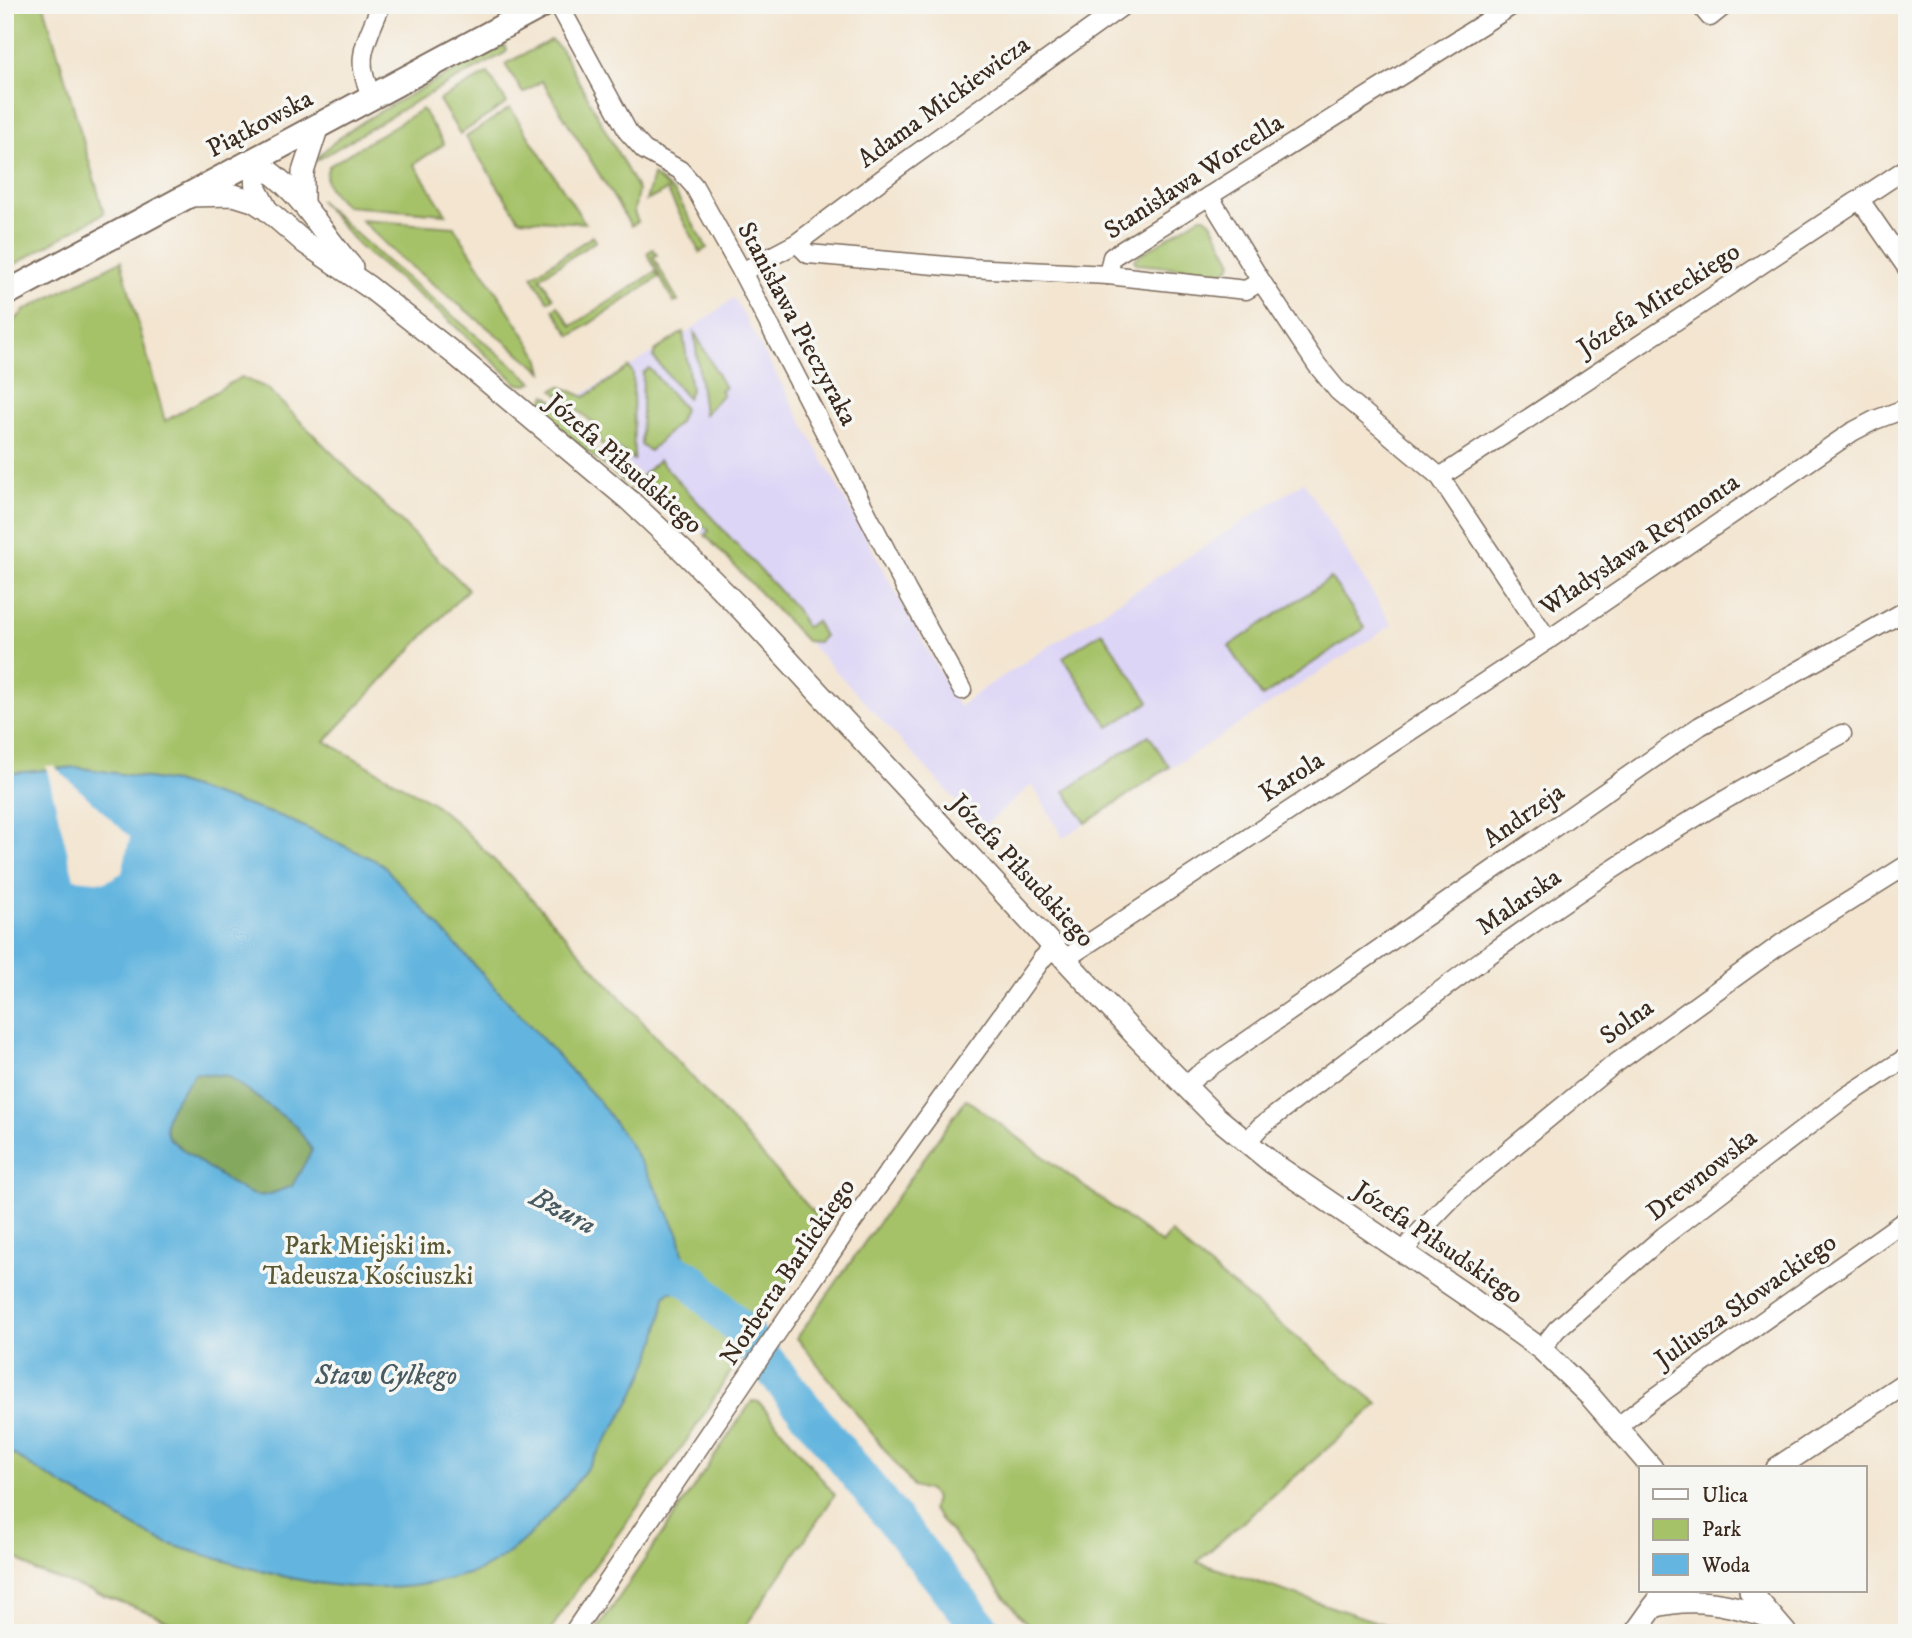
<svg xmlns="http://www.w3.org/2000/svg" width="1912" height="1638" font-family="'IM FELL DW Pica',serif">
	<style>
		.built { fill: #ddd5f6 }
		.green { fill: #a6c269; stroke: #707644; stroke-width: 2 }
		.forest { fill: #84a85d; stroke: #60693e; stroke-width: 2 }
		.water { fill: #64b5df; stroke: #50707e; stroke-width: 2; fill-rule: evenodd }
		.pier { fill: #f3e5d0 }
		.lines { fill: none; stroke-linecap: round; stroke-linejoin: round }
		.river { stroke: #64b5df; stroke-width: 37 }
		.minor-casing { stroke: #7b6b5c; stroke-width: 21 }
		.tertiary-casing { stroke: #7b6b5c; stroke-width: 24 }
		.secondary-casing { stroke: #7b6b5c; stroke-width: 28 }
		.minor { stroke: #fff; stroke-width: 18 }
		.tertiary { stroke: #fff; stroke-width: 21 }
		.secondary { stroke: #fff; stroke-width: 24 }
		.labels { text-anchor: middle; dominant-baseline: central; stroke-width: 7; stroke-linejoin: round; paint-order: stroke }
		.street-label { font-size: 26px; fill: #3b2a1e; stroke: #f6f6f2 }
		.park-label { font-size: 26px; fill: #5b5834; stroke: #f6f6f2 }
		.water-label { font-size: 28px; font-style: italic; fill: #495b62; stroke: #f6f6f2 }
	</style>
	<rect width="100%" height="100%" fill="#f6f6f2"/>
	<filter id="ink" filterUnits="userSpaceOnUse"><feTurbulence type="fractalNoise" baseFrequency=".0143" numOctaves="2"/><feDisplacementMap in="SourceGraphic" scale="14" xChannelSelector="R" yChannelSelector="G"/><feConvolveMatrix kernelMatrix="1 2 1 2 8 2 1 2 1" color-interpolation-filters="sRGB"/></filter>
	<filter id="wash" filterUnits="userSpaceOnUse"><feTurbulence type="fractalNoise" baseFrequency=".00686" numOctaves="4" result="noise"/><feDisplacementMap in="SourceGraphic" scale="28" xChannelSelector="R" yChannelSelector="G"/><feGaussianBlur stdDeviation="1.57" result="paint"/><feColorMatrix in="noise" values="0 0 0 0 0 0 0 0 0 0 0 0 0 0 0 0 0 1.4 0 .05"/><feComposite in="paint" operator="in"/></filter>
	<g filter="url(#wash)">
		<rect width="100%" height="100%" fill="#f3e5d0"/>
		<!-- built -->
		<path class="built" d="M734,298L959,707L983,689L1304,482L1392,625L1063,838L1032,784L982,828L732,560L645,478L602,444L597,424L575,399L691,330Z"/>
		<!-- green -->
		<g class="green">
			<path d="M5,5H44L104,213L5,270Z"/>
			<path d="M551,40L561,49L638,190L634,212L638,222L631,226L542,81L523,93L505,64Z"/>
			<path d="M505,45L507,50L505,53L418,100L316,161C336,127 465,67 505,45Z"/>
			<path d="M488,73L507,103L460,134L439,100Z"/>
			<path d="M510,108L585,223L519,219L466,137Z"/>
			<path d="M422,109L444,144L414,164L446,214L346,206C333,194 320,184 329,166Z"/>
			<path d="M653,175L675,193L707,248L700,252L667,190L646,201Z"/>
			<path d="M319,200L386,261L533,382L527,385L518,384L444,316L361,248Z"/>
			<path d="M1200,217H1205L1211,222L1232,262L1229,268L1222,272L1137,264L1134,260L1137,257Z"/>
			<path d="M361,220L454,227L539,357L543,372L398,256Z"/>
			<path d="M593,236L596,241L540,277L553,298L548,301L532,276Z"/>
			<path d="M653,249L657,255L653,257L678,301L674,303L647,253Z"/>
			<path d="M121,261L165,421L241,377L267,388L468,589L325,741L433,803L458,824L524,890L824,1224L692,1433L569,1601L549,1633H191L151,1613L35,1571L5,1549V330L25,310Z"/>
			<path d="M655,272L659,277L571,336L553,309L558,306L572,326Z"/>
			<path d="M694,331L725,388L720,390L723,394L704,415Z"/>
			<path d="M683,332L691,390L687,398L653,357L655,351Z"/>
			<path d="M629,367L633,373L634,460L618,448L612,453L601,444L596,425L553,390L560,386L585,397Z"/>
			<path d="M649,368L684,409L679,422L650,451L641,445L643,373Z"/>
			<path d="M546,395L589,430L592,441L590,445L635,484L631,488L546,417L540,405Z"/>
			<path d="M659,460L796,609L806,627L816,621L824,636L818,642L806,641L705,535L709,531L702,524L697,528L641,477Z"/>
			<path d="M1331,578L1365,628L1262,697L1229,646Z"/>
			<path d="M1102,632L1149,702L1109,727L1063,657Z"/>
			<path d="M1149,735L1169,767L1086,823L1065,791Z"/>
			<path d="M966,1099L1162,1244L1171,1232L1189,1250L1378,1404L1197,1562L1410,1633H1034L932,1509L935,1498C929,1489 925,1489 914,1487L797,1338Z"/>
			<path d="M752,1401L759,1402L835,1495L741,1633H595Z"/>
		</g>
		<!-- forest -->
		<path class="forest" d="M195,1073L228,1076L296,1126L313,1150L292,1186C282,1189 266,1198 255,1195C238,1192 183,1151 169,1138C156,1116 184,1090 195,1073Z"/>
		<!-- water -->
		<path class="water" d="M75,767L174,782L283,817L381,863L598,1100L629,1143L657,1190L679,1235L683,1254L693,1269L692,1281L676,1292H669L665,1296C662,1312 660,1328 655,1343C637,1409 544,1543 480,1570C471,1574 459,1576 450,1579C371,1600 291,1581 215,1558C196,1552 174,1547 155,1538C125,1523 97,1504 68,1488C46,1475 25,1464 5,1448V774ZM195,1073L228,1076L296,1126L312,1150L292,1186C282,1189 266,1198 255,1195C238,1191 183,1151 169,1138C156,1117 184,1090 195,1073Z"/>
		<!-- pier -->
		<path class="pier" d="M46,766H54L130,837L122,873L105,882L74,879Z"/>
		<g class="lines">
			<!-- river -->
			<path class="river" d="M650,1258L692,1281L742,1331L985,1633"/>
		</g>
	</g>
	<g filter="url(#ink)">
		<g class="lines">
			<!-- minor casing -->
			<g class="minor-casing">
				<g id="minor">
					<path d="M559,5L628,132L644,150L680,170L694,186L742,272L906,589L962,690"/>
					<path d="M1700,5L1710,17L1725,5"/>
					<path d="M372,97C353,58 366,43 381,5"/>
					<path d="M1209,196L1261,281"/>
					<path d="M1860,200L1907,268"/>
					<path d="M797,243L808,254L970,268L1108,275L1246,290L1261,281L1317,365L1338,391L1440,477L1548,640"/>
					<path d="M742,272L797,243L901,165L1124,5"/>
					<path d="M1108,275L1112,257L1513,5"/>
					<path d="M1440,477L1907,168"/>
					<path d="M1065,959L1548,640L1852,432L1875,420L1907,408"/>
					<path d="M1185,1087L1198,1075L1700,726L1907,610"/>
					<path d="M1246,1143L1260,1127C1383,1034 1505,938 1635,855C1702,812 1772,772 1842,734"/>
					<path d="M1404,1253L1413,1239L1457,1193L1612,1066L1781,944L1907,865"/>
					<path d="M1541,1349L1557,1329L1664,1236L1847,1096L1907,1057"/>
					<path d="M1617,1427L1653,1399L1907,1219"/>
					<path d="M573,1633L850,1225L1042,959L1054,947"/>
				</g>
			</g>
			<!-- tertiary casing -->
			<g class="tertiary-casing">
				<g id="tertiary">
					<path d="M254,161C301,189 317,228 352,267"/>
					<path d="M254,161L256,189L267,210"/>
					<path d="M189,196L234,195L253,201L267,210L305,243L369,287L457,356L629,500L682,550L743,611L1137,1037L1214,1115L1271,1162L1473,1300L1541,1349L1590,1396L1652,1468"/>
					<path d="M303,203V172L318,126"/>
					<path d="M1777,1468L1907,1382"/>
					<path d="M1750,1591L1786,1633"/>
					<path d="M1653,1607C1695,1595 1732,1605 1773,1618"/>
					<path d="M1635,1633L1662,1595"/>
				</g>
			</g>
			<!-- secondary casing -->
			<g class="secondary-casing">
				<path id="secondary" d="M5,294L543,5"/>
			</g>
			<!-- minor -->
			<use href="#minor" class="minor"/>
			<!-- tertiary -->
			<use href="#tertiary" class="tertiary"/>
			<!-- secondary -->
			<use href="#secondary" class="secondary"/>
		</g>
	</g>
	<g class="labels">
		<!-- street labels -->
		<g class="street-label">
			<text transform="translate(944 102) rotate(-36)">Adama Mickiewicza</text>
			<text transform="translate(260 124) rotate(-28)">Piątkowska</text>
			<text transform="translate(1194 177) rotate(-33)">Stanisława Worcella</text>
			<text transform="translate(1659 300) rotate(-33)">Józefa Mireckiego</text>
			<text transform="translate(797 324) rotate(62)">Stanisława Pieczyraka</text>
			<text transform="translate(624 464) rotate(41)">Józefa Piłsudskiego</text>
			<text transform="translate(1640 545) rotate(-34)">Władysława Reymonta</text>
			<text transform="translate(1292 777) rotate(-33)">Karola</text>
			<text transform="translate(1524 816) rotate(-35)">Andrzeja</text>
			<text transform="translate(1022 871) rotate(47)">Józefa Piłsudskiego</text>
			<text transform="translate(1519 902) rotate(-35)">Malarska</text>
			<text transform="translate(1627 1022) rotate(-36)">Solna</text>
			<text transform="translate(1702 1175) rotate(-38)">Drewnowska</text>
			<text transform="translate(1438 1243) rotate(34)">Józefa Piłsudskiego</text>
			<text transform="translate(788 1272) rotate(-56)">Norberta Barlickiego</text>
			<text transform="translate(1746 1301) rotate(-35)">Juliusza Słowackiego</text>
		</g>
		<!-- park labels -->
		<g class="park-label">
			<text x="368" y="1246">Park Miejski im.<tspan x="368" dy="30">Tadeusza Kościuszki</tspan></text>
		</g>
		<!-- water labels -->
		<g class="water-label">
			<text transform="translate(563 1211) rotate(28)">Bzura</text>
			<text x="386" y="1375">Staw Cylkego</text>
		</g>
	</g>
	<!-- margin -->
	<rect width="1912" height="1638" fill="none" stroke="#f6f6f2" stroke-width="28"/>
	<!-- legend -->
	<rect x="1639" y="1466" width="228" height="126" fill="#f6f6f2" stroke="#aba49d" stroke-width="2"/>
	<rect x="1653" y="1489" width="35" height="10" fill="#ffffff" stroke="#aba49d" stroke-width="2"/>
	<text x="1702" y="1502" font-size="21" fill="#3b2a1e">Ulica</text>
	<rect x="1653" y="1519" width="35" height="21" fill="#a6c269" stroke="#aba49d" stroke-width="2"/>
	<text x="1702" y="1536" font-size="21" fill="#3b2a1e">Park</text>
	<rect x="1653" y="1554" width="35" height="21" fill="#64b5df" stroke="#aba49d" stroke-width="2"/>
	<text x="1702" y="1572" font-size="21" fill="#3b2a1e">Woda</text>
</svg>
